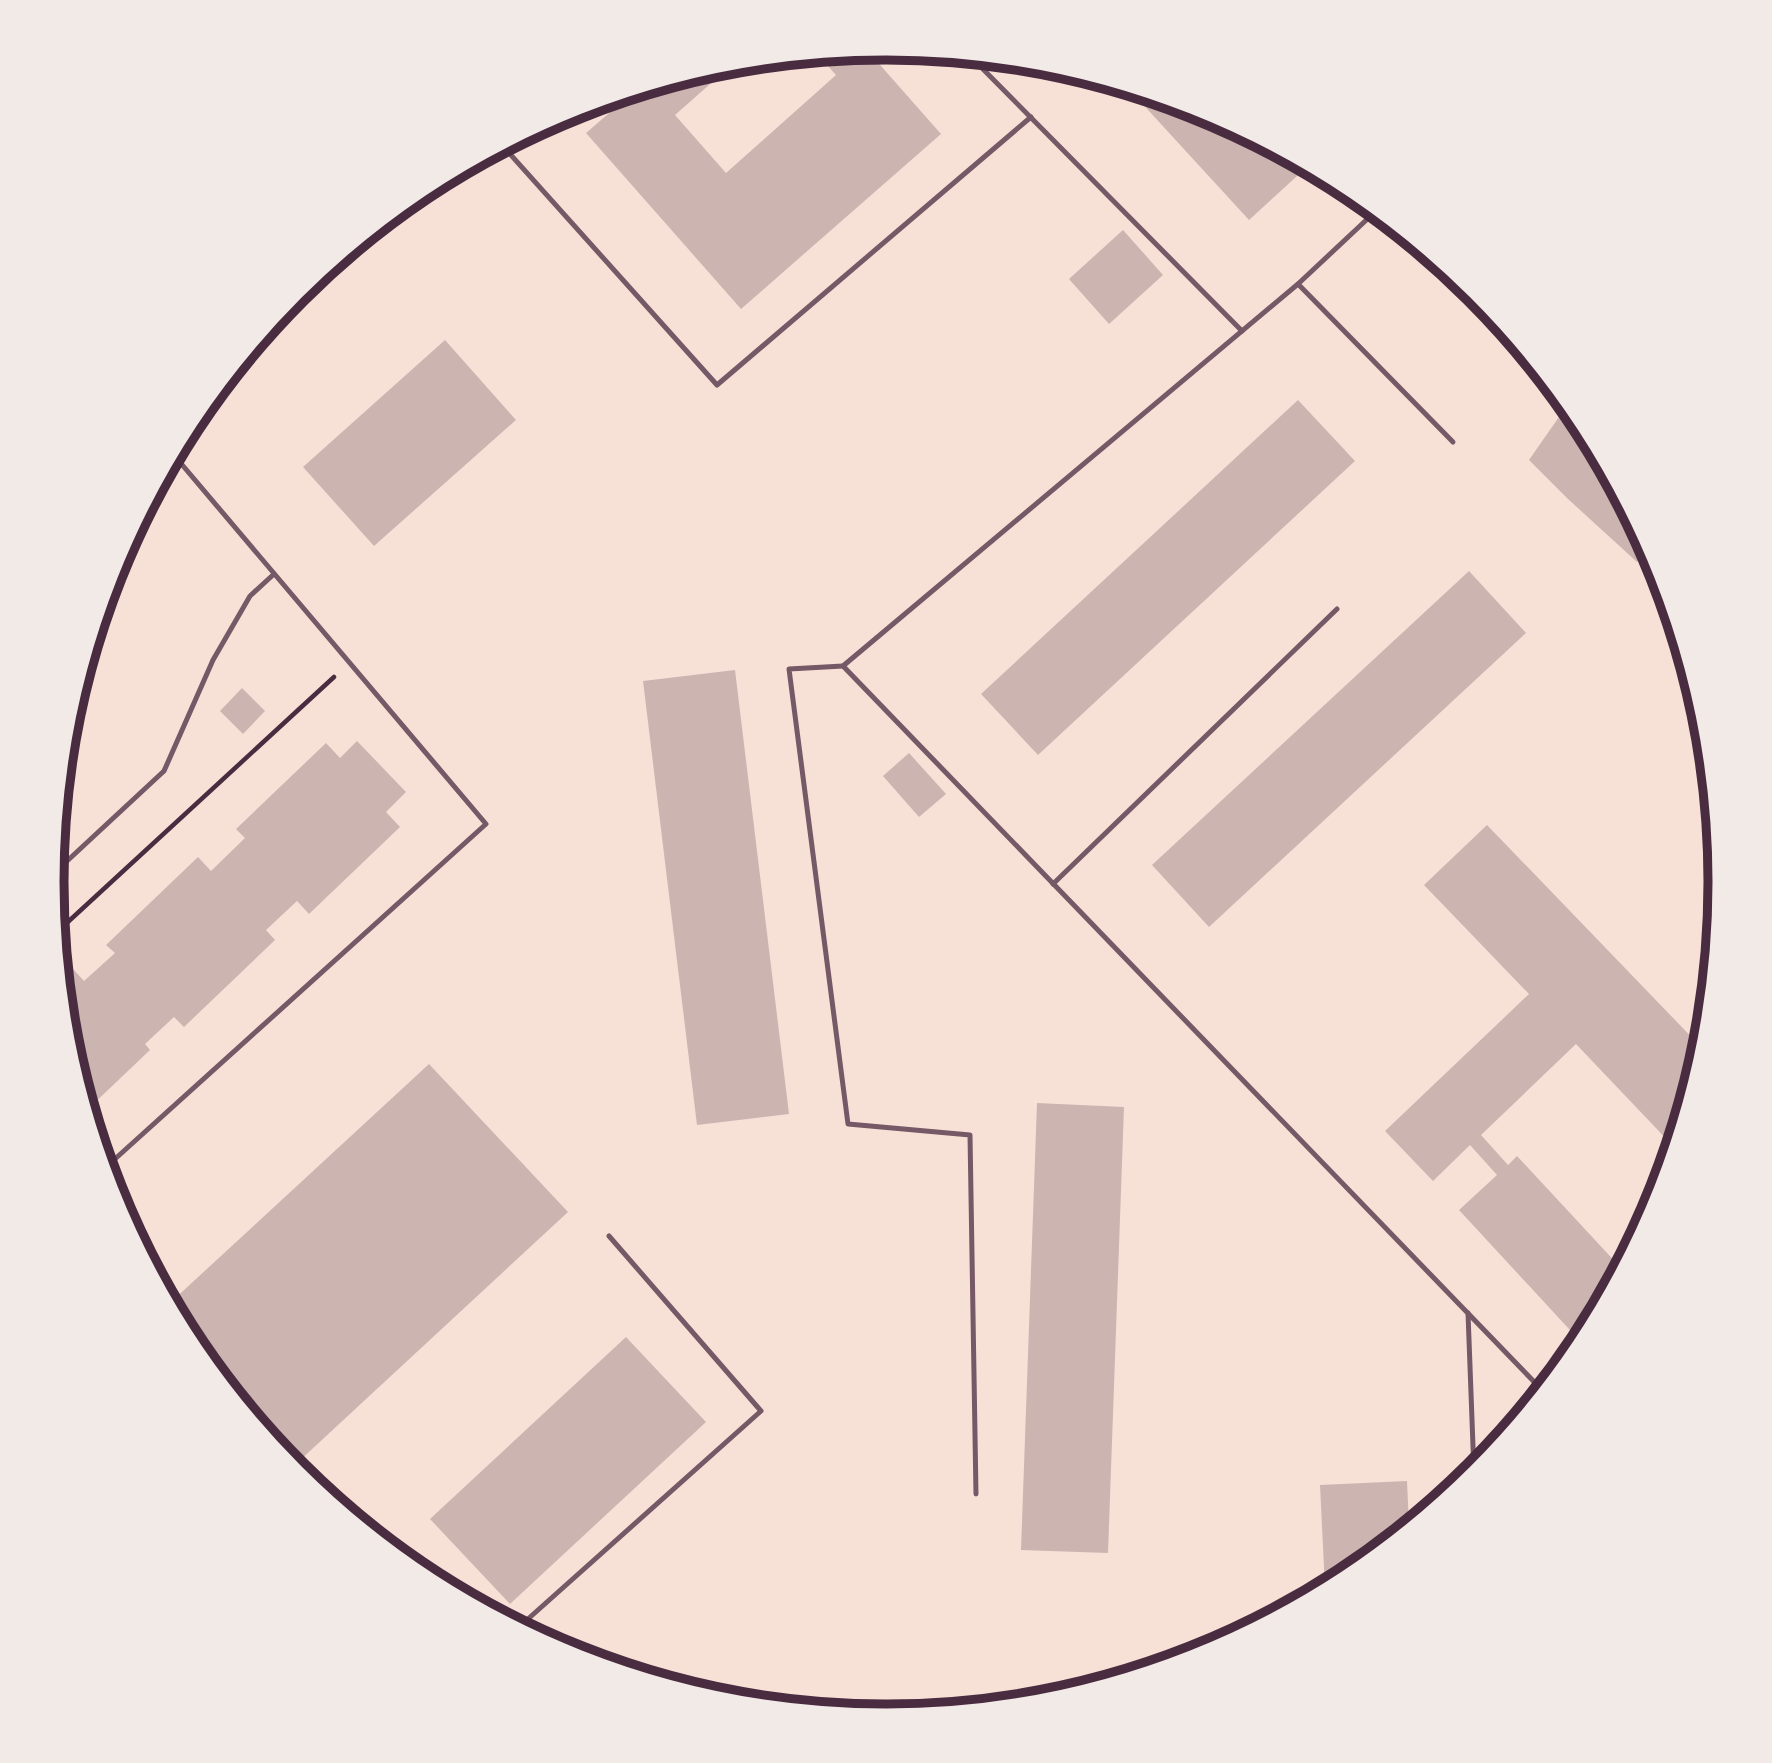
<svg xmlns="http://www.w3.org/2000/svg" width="1772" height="1763" font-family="Montserrat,sans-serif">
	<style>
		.building { fill: #ccb4b1 }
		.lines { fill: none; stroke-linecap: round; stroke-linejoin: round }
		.path { stroke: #4a2c40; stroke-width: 4.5 }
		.service { stroke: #755966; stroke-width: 5 }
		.rim { fill: none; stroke: #4a2c40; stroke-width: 9 }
	</style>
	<rect width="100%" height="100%" fill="#f7e1d7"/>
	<!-- building -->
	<g class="building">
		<path d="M866,49L941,134L741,309L586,133L636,90L724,63L735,62L675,115L726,173L836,75L817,54Z"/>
		<path d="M1127,87L1206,111L1308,166L1249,220Z"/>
		<path d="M1123,230L1163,275L1109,324L1069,279Z"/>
		<path d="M445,340L516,420L374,546L303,467Z"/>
		<path d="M1298,400L1355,461L1038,755L981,694Z"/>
		<path d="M1568,404L1580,418L1649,549L1637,562L1568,499L1529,460Z"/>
		<path d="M1469,571L1526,633L1209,927L1152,865Z"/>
		<path d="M735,670L789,1114L697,1125L643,681Z"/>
		<path d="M242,688L265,711L243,734L220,711Z"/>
		<path d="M357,741L406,792L386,812L400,827L309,914L297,901L266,930L275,940L184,1027L174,1017L145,1044L150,1050L88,1109L68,1044L61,980L73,969L84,981L115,953L106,945L198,857L211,871L245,838L236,829L326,743L340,758Z"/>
		<path d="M909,753L946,794L919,817L883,776Z"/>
		<path d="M1487,825L1703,1049L1673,1146L1576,1044L1481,1135L1508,1165L1517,1156L1621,1268L1581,1342L1459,1210L1497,1175L1470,1145L1433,1181L1385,1131L1529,994L1424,885Z"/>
		<path d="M429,1064L568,1212L297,1463L232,1393L192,1345L170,1303Z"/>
		<path d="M1037,1103L1124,1107L1108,1553L1021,1550Z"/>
		<path d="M626,1337L706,1422L510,1604L430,1519Z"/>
		<path d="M1407,1481L1409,1526L1349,1575L1325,1588L1320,1485Z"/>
	</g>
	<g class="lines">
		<!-- path -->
		<path class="path" d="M57,932L334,677"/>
		<!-- service -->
		<g class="service">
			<path d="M970,56L1242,331"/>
			<path d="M502,145L717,385L1031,117"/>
			<path d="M1377,210L1298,284L843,666L1542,1390"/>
			<path d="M1298,284L1453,442"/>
			<path d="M843,666L789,669L848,1124L970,1135L976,1494"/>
			<path d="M52,875L164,771L213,660L250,596L274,574"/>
			<path d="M1053,884L1337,609"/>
			<path d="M105,1168L486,824L173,454"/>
			<path d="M1468,1313L1474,1473"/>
			<path d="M519,1627L761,1411L609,1236"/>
		</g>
	</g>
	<!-- crop -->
	<path d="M0 0H1772V1763H0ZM64 882a822 822 0 1 1 1644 0a822 822 0 1 1-1644 0Z" fill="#f1eae7" fill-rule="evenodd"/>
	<path class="rim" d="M64 882a822 822 0 1 1 1644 0a822 822 0 1 1-1644 0Z"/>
</svg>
